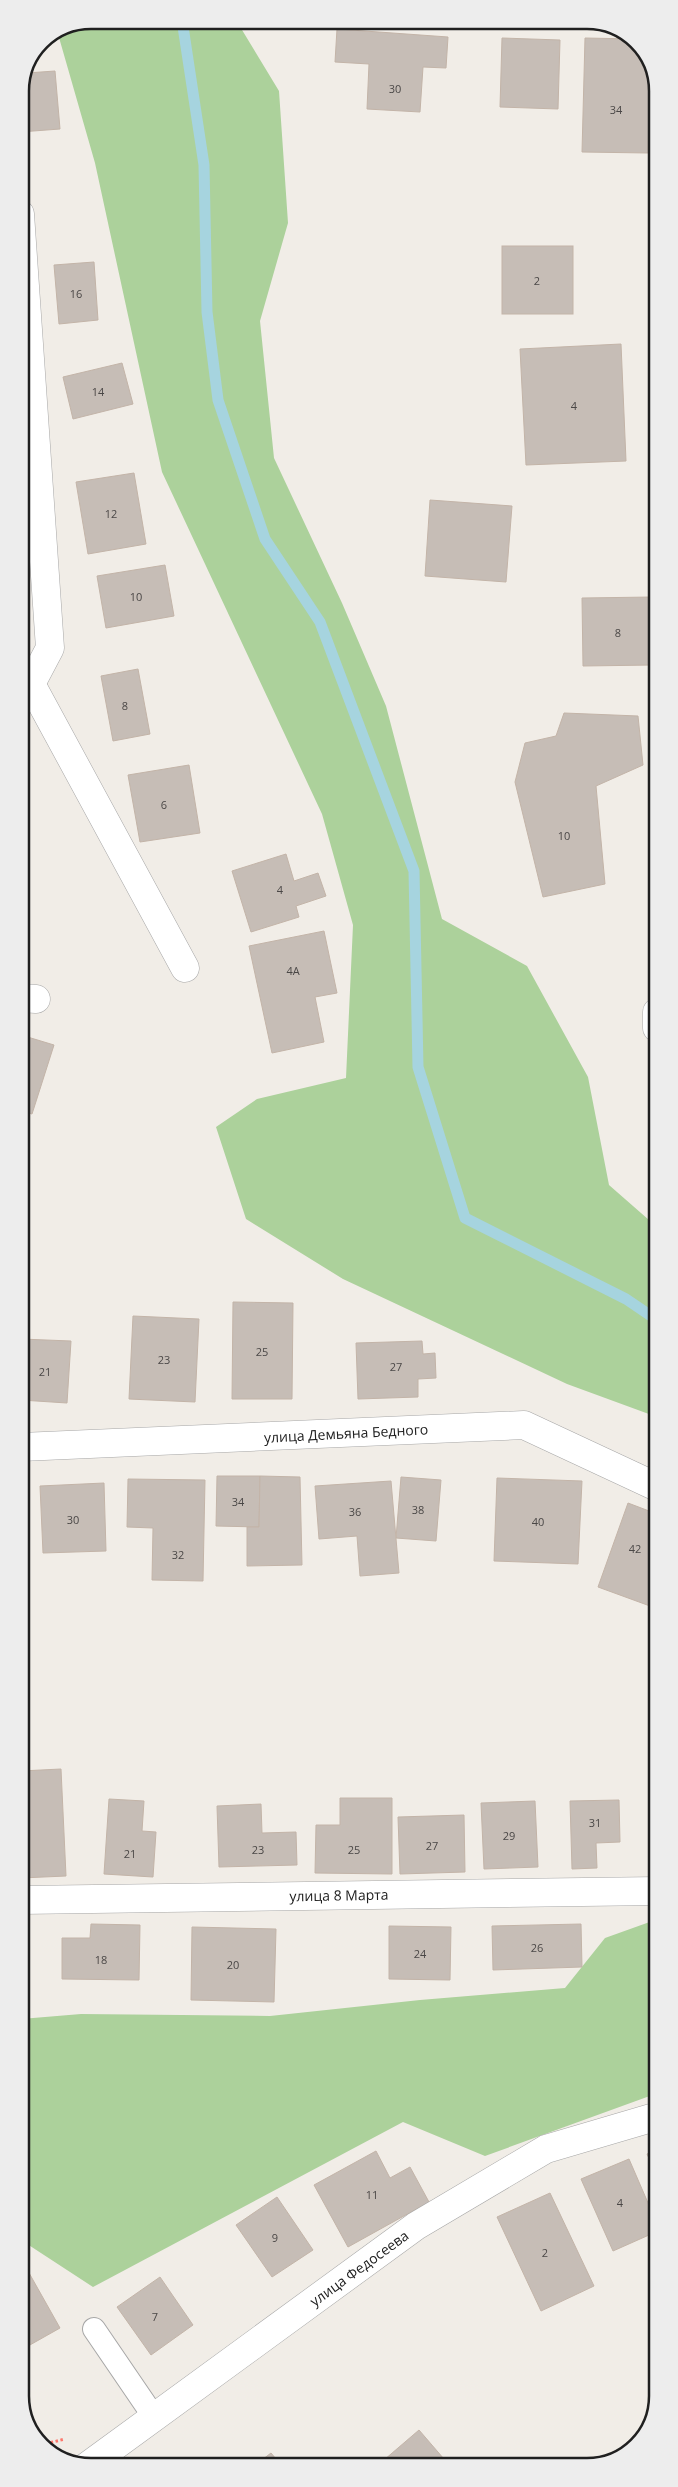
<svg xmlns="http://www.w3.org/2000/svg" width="678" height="2487" font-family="'Open Sans',sans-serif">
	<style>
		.forest { fill: #acd19b }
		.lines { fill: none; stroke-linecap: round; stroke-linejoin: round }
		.stream { stroke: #a6d4df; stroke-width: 11 }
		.building { fill: #c6bdb6; stroke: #c3b4a8 }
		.lane-casing { stroke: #a7a7a7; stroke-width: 24 }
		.street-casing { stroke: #a7a7a7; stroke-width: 29 }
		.path { stroke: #fd776c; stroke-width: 3; stroke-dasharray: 2.5 2.5; stroke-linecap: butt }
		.lane { stroke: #fff; stroke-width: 22 }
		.street { stroke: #fff; stroke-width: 28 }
		.labels { text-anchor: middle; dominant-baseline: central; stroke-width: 5; stroke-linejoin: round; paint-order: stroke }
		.number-label { font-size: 11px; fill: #4a4746 }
		.street-label { font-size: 14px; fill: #202020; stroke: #fff }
		.rim { fill: none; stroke: #202020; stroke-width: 2.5 }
	</style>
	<rect width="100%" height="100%" fill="#f1ede7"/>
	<!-- forest -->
	<g class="forest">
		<path d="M91,20H236L279,91L288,223L260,321L274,458L342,603L386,706L442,919L527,966L588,1077L609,1185L657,1227V1417L567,1384L343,1279L246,1219L216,1127L257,1099L346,1078L353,925L322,814L162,472L95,163L58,34Z"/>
		<path d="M658,1919V2093L485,2156L403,2122L93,2287L21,2240V2019L81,2014L270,2016L420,2000L565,1988L605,1938Z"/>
	</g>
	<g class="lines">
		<!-- stream -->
		<path class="stream" d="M182,20L204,165L207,312L218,400L265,539L320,622L414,871L418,1067L465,1218L626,1299L657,1320"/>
	</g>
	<!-- building -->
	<g class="building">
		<path d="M337,29L448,37L446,68L423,67L420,112L367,109L369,64L335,62Z"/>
		<path d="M502,38L560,40L558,109L500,107Z"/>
		<path d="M585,38L635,39L650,66L648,153L582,152Z"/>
		<path d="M55,71L60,129L20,132V91L27,73Z"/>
		<rect x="502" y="246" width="71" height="68"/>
		<path d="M94,262L98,320L59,324L54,265Z"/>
		<path d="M621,344L626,461L526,465L520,349Z"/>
		<path d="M122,363L133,404L73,419L63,377Z"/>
		<path d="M134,473L146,544L88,554L76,482Z"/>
		<path d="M430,500L512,506L506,582L425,576Z"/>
		<path d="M165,565L174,616L106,628L97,576Z"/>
		<path d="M652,597L653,665L583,666L582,598Z"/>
		<path d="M138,669L150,734L113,741L101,676Z"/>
		<path d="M564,713L638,716L643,765L596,786L605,884L543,897L515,782L525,743L556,736Z"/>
		<path d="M189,765L200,833L140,842L128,775Z"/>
		<path d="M286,854L294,881L318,873L326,896L296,906L299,917L251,932L232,871Z"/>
		<path d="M324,931L337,993L315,997L324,1042L272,1053L249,946Z"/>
		<path d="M21,1035L54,1045L32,1114L21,1111Z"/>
		<path d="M233,1302L293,1303L292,1399H232Z"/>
		<path d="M133,1316L199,1319L195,1402L129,1399Z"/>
		<path d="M21,1339L71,1341L67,1403L21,1400Z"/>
		<path d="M422,1341L423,1354L435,1353L436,1378L418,1379V1397L358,1399L356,1343Z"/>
		<path d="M217,1476H260L259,1527L216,1526Z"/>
		<path d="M260,1476L300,1477L302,1565L247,1566V1527H259Z"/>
		<path d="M401,1477L441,1480L436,1541L396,1538Z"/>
		<path d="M497,1478L582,1481L578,1564L494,1561Z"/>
		<path d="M128,1479L205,1480L203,1581L152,1580L153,1528L127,1527Z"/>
		<path d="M391,1481L399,1573L360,1576L357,1536L319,1539L315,1486Z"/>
		<path d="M104,1483L106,1551L43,1553L40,1486Z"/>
		<path d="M628,1503L657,1514V1581L650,1606L598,1587Z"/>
		<path d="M61,1769L66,1876L21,1878V1771Z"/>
		<path d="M340,1798H392V1874L315,1873L316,1825H340Z"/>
		<path d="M109,1799L144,1801L142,1831L156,1832L153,1877L104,1874Z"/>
		<path d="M619,1800L620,1842L596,1843L597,1868L572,1869L570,1801Z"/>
		<path d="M535,1801L538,1867L484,1869L481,1803Z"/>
		<path d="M261,1804L262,1833L296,1832L297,1865L219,1867L217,1806Z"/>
		<path d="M464,1815L465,1872L400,1874L398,1817Z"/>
		<path d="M91,1924L140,1925L139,1980L62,1979V1938H90Z"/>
		<path d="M581,1924L582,1967L493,1970L492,1926Z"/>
		<path d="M389,1926L451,1927L450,1980L389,1979Z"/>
		<path d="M192,1927L276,1929L274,2002L191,2000Z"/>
		<path d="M658,2148V2178L647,2154Z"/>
		<path d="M376,2151L390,2178L410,2167L429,2202L348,2247L314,2185Z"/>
		<path d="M629,2159L658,2226V2231L613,2251L581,2179Z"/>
		<path d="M550,2193L594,2286L541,2311L497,2217Z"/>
		<path d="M277,2197L313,2250L272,2277L236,2225Z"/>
		<path d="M24,2264L60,2328L21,2350V2265Z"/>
		<path d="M160,2277L193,2325L151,2355L117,2307Z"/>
		<path d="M419,2430L450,2466H377Z"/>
		<path d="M271,2453L282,2466H254Z"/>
	</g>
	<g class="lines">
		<!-- lane casing -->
		<g class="lane-casing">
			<path id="lane" d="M94,2329L154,2417"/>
		</g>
		<!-- street casing -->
		<g class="street-casing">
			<g id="street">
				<path d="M20,214L50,648L31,684L20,686"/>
				<path d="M31,684L185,968"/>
				<path d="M21,998L36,999"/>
				<path d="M657,1012V1028"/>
				<path d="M21,1447L524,1425L657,1487"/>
				<path d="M21,1900L658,1891"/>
				<path d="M86,2467L416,2226L546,2149L658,2116"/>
			</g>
		</g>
		<!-- path -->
		<path class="path" d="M41,2445L65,2439"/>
		<!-- lane -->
		<use href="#lane" class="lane"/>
		<!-- street -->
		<use href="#street" class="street"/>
	</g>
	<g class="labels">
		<!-- number labels -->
		<g class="number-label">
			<text x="395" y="88">30</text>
			<text x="616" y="109">34</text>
			<text x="537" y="280">2</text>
			<text x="76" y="293">16</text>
			<text x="98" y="391">14</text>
			<text x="574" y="405">4</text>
			<text x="111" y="513">12</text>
			<text x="136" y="596">10</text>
			<text x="618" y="632">8</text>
			<text x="125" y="705">8</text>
			<text x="164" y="804">6</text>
			<text x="564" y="835">10</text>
			<text x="280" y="889">4</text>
			<text x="293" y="970">4А</text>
			<text x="262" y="1351">25</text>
			<text x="164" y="1359">23</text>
			<text x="396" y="1366">27</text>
			<text x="45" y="1371">21</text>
			<text x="238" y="1501">34</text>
			<text x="418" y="1509">38</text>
			<text x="355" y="1511">36</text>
			<text x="73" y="1519">30</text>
			<text x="538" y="1521">40</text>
			<text x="635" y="1548">42</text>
			<text x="178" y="1554">32</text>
			<text x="595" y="1822">31</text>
			<text x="509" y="1835">29</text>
			<text x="432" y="1845">27</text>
			<text x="258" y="1849">23</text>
			<text x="354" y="1849">25</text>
			<text x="130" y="1853">21</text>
			<text x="537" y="1947">26</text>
			<text x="420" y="1953">24</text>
			<text x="101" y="1959">18</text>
			<text x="233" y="1964">20</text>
			<text x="372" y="2194">11</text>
			<text x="620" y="2202">4</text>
			<text x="275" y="2237">9</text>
			<text x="545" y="2252">2</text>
			<text x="155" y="2316">7</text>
		</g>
		<!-- street labels -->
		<g class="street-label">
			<text transform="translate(346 1433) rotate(-3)">улица Демьяна Бедного</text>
			<text transform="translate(339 1895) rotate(-1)">улица 8 Марта</text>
			<text transform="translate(359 2268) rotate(-36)">улица Федосеева</text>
		</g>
	</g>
	<!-- crop -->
	<path d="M0 0H678V2487H0ZM91 29H587A62 62 0 0 1 649 91V2396A62 62 0 0 1 587 2458H91A62 62 0 0 1 29 2396V91A62 62 0 0 1 91 29Z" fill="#ededed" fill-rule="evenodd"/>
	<path class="rim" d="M91 29H587A62 62 0 0 1 649 91V2396A62 62 0 0 1 587 2458H91A62 62 0 0 1 29 2396V91A62 62 0 0 1 91 29Z"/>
</svg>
